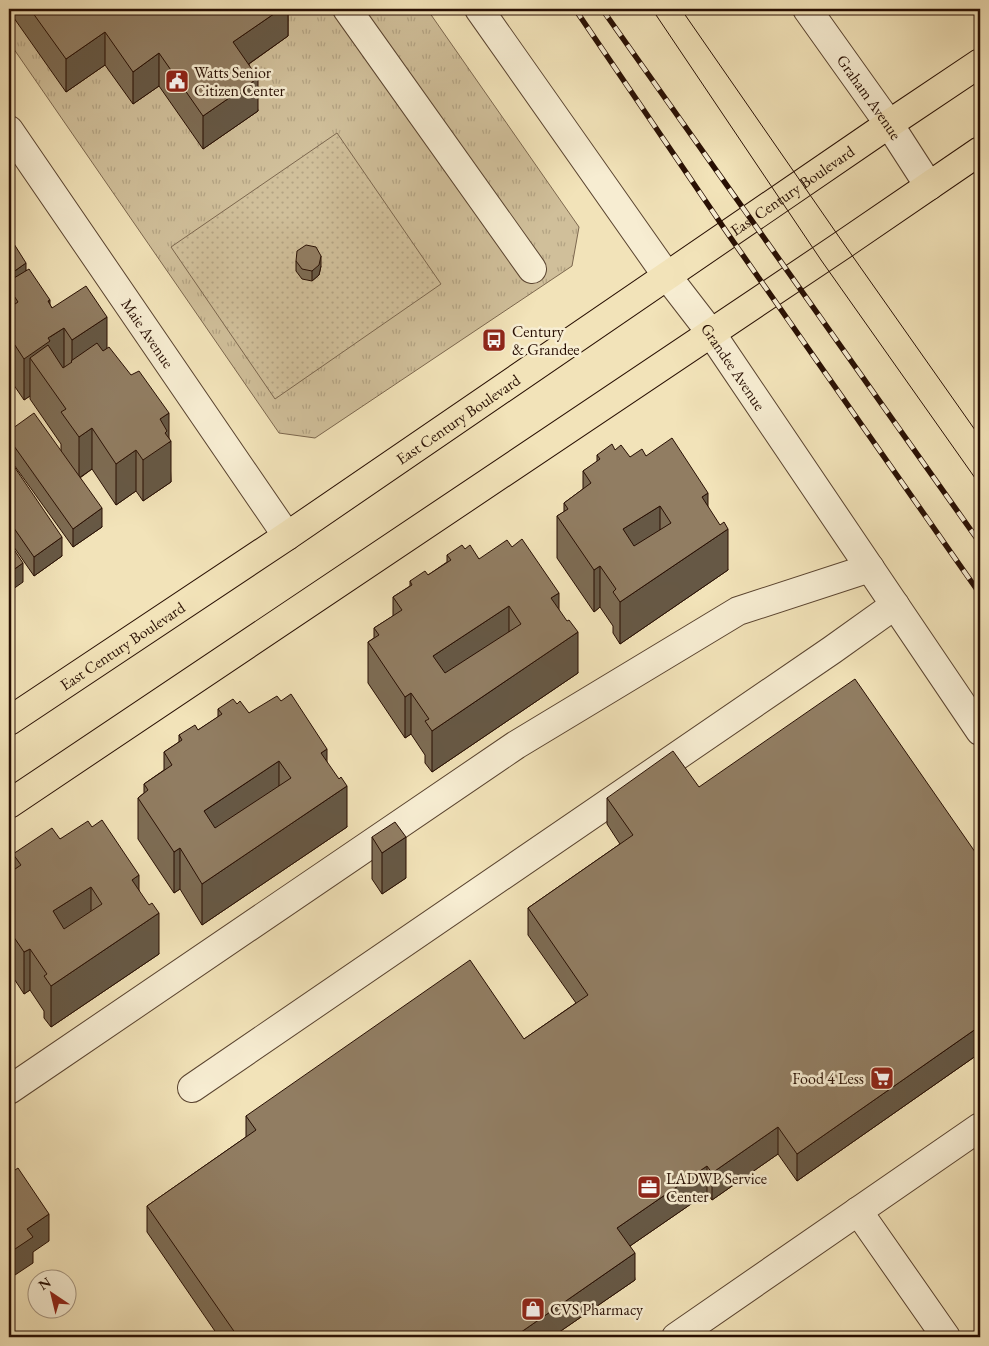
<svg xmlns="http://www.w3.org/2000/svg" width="989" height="1346" font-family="'EB Garamond',serif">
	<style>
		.grass { fill: url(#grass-tufts); stroke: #7c674e }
		.garden { fill: url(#garden-dots); stroke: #7c674e }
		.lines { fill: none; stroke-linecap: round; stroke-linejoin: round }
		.minor-casing { stroke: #5a4430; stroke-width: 30 }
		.major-casing { stroke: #280f03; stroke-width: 30 }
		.minor { stroke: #f7edd2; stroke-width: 28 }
		.major { stroke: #f2e3b9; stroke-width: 28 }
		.tram { stroke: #280f03; stroke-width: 1 }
		.rail-casing { stroke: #280f03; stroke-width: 5.5 }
		.rail { stroke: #f7edd2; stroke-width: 4; stroke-dasharray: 11; stroke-linecap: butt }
		.wall { fill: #7d6c54; stroke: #280f03 }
		.shaded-wall { fill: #665845; stroke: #280f03 }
		.building { fill: #917d62; stroke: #280f03; fill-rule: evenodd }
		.labels { text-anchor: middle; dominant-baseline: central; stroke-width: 5; stroke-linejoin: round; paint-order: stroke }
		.poi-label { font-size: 16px; fill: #280f03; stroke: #f7edd2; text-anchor: start }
		.street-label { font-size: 16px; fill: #280f03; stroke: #f7edd2 }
	</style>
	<defs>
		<pattern id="grass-tufts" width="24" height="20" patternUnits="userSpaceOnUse" patternTransform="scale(1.25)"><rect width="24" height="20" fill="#d0bf9a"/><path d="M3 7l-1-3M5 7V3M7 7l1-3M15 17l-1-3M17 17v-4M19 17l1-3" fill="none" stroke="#b3a383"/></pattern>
		<pattern id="garden-dots" width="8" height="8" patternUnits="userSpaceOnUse" patternTransform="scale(1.25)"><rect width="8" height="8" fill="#d0bf9a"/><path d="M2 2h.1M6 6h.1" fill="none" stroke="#b3a383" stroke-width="1.8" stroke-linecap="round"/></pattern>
	</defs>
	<rect width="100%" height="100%" fill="#f2e3b9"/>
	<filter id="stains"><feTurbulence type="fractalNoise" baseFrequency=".004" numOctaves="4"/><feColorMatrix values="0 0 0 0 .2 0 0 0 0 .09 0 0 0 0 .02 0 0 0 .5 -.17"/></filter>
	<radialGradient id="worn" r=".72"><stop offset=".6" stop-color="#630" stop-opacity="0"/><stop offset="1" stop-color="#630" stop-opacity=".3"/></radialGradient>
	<!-- grass -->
	<path class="grass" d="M9,9H427L579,227L572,266L315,438L279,433L9,42Z"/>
	<!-- garden -->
	<path class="garden" d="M337,133L441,284L275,399L171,247Z"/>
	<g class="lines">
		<!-- minor casing -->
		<g class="minor-casing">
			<g id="minor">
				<path d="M347,9L532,269"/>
				<path id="s1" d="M479,9L667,276L711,333L980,731"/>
				<path id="s2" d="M807,9L889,124L929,186"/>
				<path id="s3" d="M9,130L287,536"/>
				<path d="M192,1088L832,650L895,605"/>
				<path d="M9,1090L516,745L738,611L870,568"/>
				<path d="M858,1211L946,1337"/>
				<path d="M676,1337L980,1127"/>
			</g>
		</g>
		<!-- major casing -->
		<g class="major-casing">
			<g id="major">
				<path id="s4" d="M9,721L287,536L889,124L980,63"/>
				<path d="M9,804L844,244L980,151"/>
			</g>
		</g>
		<!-- minor -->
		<use href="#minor" class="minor"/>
		<!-- major -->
		<use href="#major" class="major"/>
		<!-- tram -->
		<g class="tram">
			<path d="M652,9L821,260L980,485"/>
			<path d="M681,9L844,244L980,437"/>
		</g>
		<!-- rail casing -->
		<g class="rail-casing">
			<g id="rail">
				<path d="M575,9L728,234L980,594"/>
				<path d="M602,9L980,543"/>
			</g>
		</g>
		<!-- rail -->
		<use href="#rail" class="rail"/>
	</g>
	<!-- wall -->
	<g class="wall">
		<path d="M9,9H288V36L249,64L258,111L203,149L159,86L133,104L105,65L66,92L9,11Z"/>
		<path d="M9,236L26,270L52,308L107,348L169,438L171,482L143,501L136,491L116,505L92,469L80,478L102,527L73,547L9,458V431L61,452V444L30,399V396L24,400L9,378Z"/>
		<path d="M296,261L321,266L319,275L312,281L302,279L296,271Z"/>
		<path d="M615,450L630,457L646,456L708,507L728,570L620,644L613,633V626L600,607L594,612L557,558V516L564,512V503L583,489V471L597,462V455Z"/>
		<path d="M9,459L62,556L34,576L9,540Z"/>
		<path d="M465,549L479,559L559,610L578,673L432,772L425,763V755L411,734L405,738L368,683V642L374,638V628L393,616V597L410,586V581L428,575L447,562V555Z"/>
		<path d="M237,704L249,713L327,762L347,827L202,925L180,889L174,893L138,839V798L144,793V784L164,770V752L179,742V735L198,730L218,717V709Z"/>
		<path d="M699,787L980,859V1053L797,1181L778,1154L712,1200L707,1193L630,1246L635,1280L552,1337H219L147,1232V1206L246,1137V1116L524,1039L576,1003L528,935V908L620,844L607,824V798Z"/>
		<path d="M92,827L139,890L159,954L51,1027L44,1018V1011L30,990L24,994L9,971V873L13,870V854L60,839Z"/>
		<path d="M372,837L406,878L382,894L372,879Z"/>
	</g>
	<!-- shaded-wall -->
	<g class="shaded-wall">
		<path d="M281,9H288V36L233,75V42Z"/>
		<path d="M105,32V65L66,92V59Z"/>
		<path d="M159,53V86L133,104V72Z"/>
		<path d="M258,78V111L203,149V116Z"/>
		<path d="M321,256V266L319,275L312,281V271Z"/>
		<path d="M26,263V281L9,288V275Z"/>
		<path d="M50,300V337L64,328V369L30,358V396L24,400V359L48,301Z"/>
		<path d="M107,317V358L72,382V340Z"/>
		<path d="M169,413V443L171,441V482L143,501V460L160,419Z"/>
		<path d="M92,428V469L79,478V437Z"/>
		<path d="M136,450V491L116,505V464Z"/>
		<path d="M708,493V534L702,497Z"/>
		<path d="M660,506V547L623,570V529Z"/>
		<path d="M102,508V527L73,547V529Z"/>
		<path d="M728,529V570L620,644V602Z"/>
		<path d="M62,537V556L34,576V557Z"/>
		<path d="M23,563V582L9,592V573Z"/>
		<path d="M600,566V607L594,612V570Z"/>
		<path d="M559,593V634L551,598Z"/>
		<path d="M509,606V647L433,697V656Z"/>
		<path d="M578,632V673L432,772V731Z"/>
		<path d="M411,693V734L405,738V697Z"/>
		<path d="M327,749V790L321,753Z"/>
		<path d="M279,761V802L204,852V811Z"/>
		<path d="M347,786V827L202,925V884Z"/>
		<path d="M406,837V878L382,894V853Z"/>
		<path d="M180,848V889L174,893V852Z"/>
		<path d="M139,875V916L132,880Z"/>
		<path d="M91,887V928L53,952V911Z"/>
		<path d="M159,913V954L51,1027V986Z"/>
		<path d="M30,949V990L24,994V952Z"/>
		<path d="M980,988V1014L976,991Z"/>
		<path d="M980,1026V1053L797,1181V1154Z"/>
		<path d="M778,1127V1154L712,1200V1173Z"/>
		<path d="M11,1151V1178L9,1179V1153Z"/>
		<path d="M707,1166V1193L617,1255V1228Z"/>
		<path d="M49,1214V1241L33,1252V1263L9,1279V1253L27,1229Z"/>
		<path d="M635,1253V1280L552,1337H514Z"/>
	</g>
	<!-- building -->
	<g class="building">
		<path d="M30,9H281L233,42L258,78L203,116L159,53L133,72L105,32L66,59Z"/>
		<path d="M9,236L26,263L9,275Z"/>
		<path d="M306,245L316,247L321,256L319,265L312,271L302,269L296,261L297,251Z"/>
		<path d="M29,269L50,300L48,301L52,308L86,286L107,317L72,340L64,328L48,338L50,341L24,359L9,336V308L18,302L9,288V281Z"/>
		<path d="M97,343L103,351L109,347L131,375L139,371L169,413L160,419L167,431L165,433L171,441L143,460L136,450L116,464L92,428L79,437L61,412L66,409L30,358L48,345L63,368L72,362L71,361Z"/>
		<path d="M34,413L102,508L73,529L9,439V431Z"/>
		<path d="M672,438L708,493L702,497L720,525L724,522L728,529L620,602L613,592L616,589L600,566L594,570L557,516L568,509L564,503L591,483L583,471L600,459L597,455L612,444L615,450L621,445L630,457L642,449L646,456ZM660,506L671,523L634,546L623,529Z"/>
		<path d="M9,459L62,537L34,557L9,521Z"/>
		<path d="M522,539L559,593L551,598L567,621L569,620L578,632L432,731L425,721L429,719L411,693L405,697L368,642L379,635L374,628L402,610L393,597L412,585L410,581L425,571L428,575L451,560L447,555L462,545L465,549L470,545L479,559L507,540L512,547ZM509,606L521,624L445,673L433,656Z"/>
		<path d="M9,542L23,563L9,573Z"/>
		<path d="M855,679L980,859V988L976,991L980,997V1026L797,1154L778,1127L712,1173L707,1166L617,1228L635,1253L514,1337H238L147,1206L256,1130L246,1116L470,960L524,1039L588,995L528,908L633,835L607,798L673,751L699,787Z"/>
		<path d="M291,694L327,749L321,753L339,779L341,777L347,786L202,884L180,848L174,852L138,798L148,790L144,784L172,765L164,752L182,740L179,735L195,725L198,730L222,714L218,709L233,699L237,704L240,701L249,713L277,696L281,701ZM279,761L291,778L215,828L204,811Z"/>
		<path d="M102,820L139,875L132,880L149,905L152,903L159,913L51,986L44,976L47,974L30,949L24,952L9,930V873L21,865L13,854L52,828L60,839L88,821L92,827ZM91,887L102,904L64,929L53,911Z"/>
		<path d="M395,822L406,837L382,853L372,837Z"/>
		<path d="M9,1161L15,1170L18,1168L49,1214L27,1229L33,1237L9,1253Z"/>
	</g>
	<!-- icons -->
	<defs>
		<g id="civic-square" transform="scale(1.25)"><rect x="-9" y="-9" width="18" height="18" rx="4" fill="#8f2418" stroke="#f7edd2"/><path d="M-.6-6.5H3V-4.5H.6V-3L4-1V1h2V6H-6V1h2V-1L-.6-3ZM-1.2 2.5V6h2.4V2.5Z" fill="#fff"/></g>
		<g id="bus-square" transform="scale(1.25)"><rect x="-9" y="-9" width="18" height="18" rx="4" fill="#8f2418" stroke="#f7edd2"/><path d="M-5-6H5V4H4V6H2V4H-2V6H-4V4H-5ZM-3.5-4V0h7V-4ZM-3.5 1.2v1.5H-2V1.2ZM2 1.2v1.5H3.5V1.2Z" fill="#fff"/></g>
		<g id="supermarket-square" transform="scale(1.25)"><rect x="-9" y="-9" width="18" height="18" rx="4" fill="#8f2418" stroke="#f7edd2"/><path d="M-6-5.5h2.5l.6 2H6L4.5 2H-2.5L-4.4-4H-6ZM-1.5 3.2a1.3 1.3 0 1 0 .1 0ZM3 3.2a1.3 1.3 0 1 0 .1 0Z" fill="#fff"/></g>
		<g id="office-square" transform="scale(1.25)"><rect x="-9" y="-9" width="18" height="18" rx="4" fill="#8f2418" stroke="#f7edd2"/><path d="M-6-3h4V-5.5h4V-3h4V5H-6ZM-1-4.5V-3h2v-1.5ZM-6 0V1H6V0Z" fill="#fff"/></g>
		<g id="shop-square" transform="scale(1.25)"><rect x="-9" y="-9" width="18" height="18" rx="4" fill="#8f2418" stroke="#f7edd2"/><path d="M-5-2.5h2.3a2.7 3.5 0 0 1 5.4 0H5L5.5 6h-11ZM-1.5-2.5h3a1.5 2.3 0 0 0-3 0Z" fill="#fff"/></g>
	</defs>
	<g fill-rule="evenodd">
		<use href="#civic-square" x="177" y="81"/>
		<use href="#bus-square" x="494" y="340"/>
		<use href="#supermarket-square" x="882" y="1078"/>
		<use href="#office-square" x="649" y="1187"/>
		<use href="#shop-square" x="533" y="1309"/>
	</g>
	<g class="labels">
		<!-- poi labels -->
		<g class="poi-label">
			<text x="194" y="72">Watts Senior<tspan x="194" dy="18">Citizen Center</tspan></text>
			<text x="512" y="331">Century<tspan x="512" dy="18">&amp; Grandee</tspan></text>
			<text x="864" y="1078" text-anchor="end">Food 4 Less</text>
			<text x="666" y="1178">LADWP Service<tspan x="666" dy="18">Center</tspan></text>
			<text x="550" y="1309">CVS Pharmacy</text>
		</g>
		<!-- street labels -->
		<g class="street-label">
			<text stroke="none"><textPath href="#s2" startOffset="108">Graham Avenue</textPath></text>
			<text stroke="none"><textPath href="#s4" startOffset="946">East Century Boulevard</textPath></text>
			<text stroke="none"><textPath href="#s3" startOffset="246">Maie Avenue</textPath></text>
			<text stroke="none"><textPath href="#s1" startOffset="439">Grandee Avenue</textPath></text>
			<text stroke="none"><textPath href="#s4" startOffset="541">East Century Boulevard</textPath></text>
			<text stroke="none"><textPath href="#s4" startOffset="136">East Century Boulevard</textPath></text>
		</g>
	</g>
	<!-- margin -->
	<rect width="989" height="1346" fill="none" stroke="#f2e3b9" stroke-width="30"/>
	<rect x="10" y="10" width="969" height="1326" fill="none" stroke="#280f03" stroke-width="2.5"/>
	<rect x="15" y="15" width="959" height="1316" fill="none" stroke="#280f03"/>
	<!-- north arrow -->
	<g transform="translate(52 1294) rotate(325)"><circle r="24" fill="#f7edd2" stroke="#a4947f"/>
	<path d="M0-4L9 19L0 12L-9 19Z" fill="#8f2418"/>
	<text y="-8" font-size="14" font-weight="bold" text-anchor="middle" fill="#280f03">N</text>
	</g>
	<rect width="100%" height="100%" filter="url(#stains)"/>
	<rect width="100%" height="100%" fill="url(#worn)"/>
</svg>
